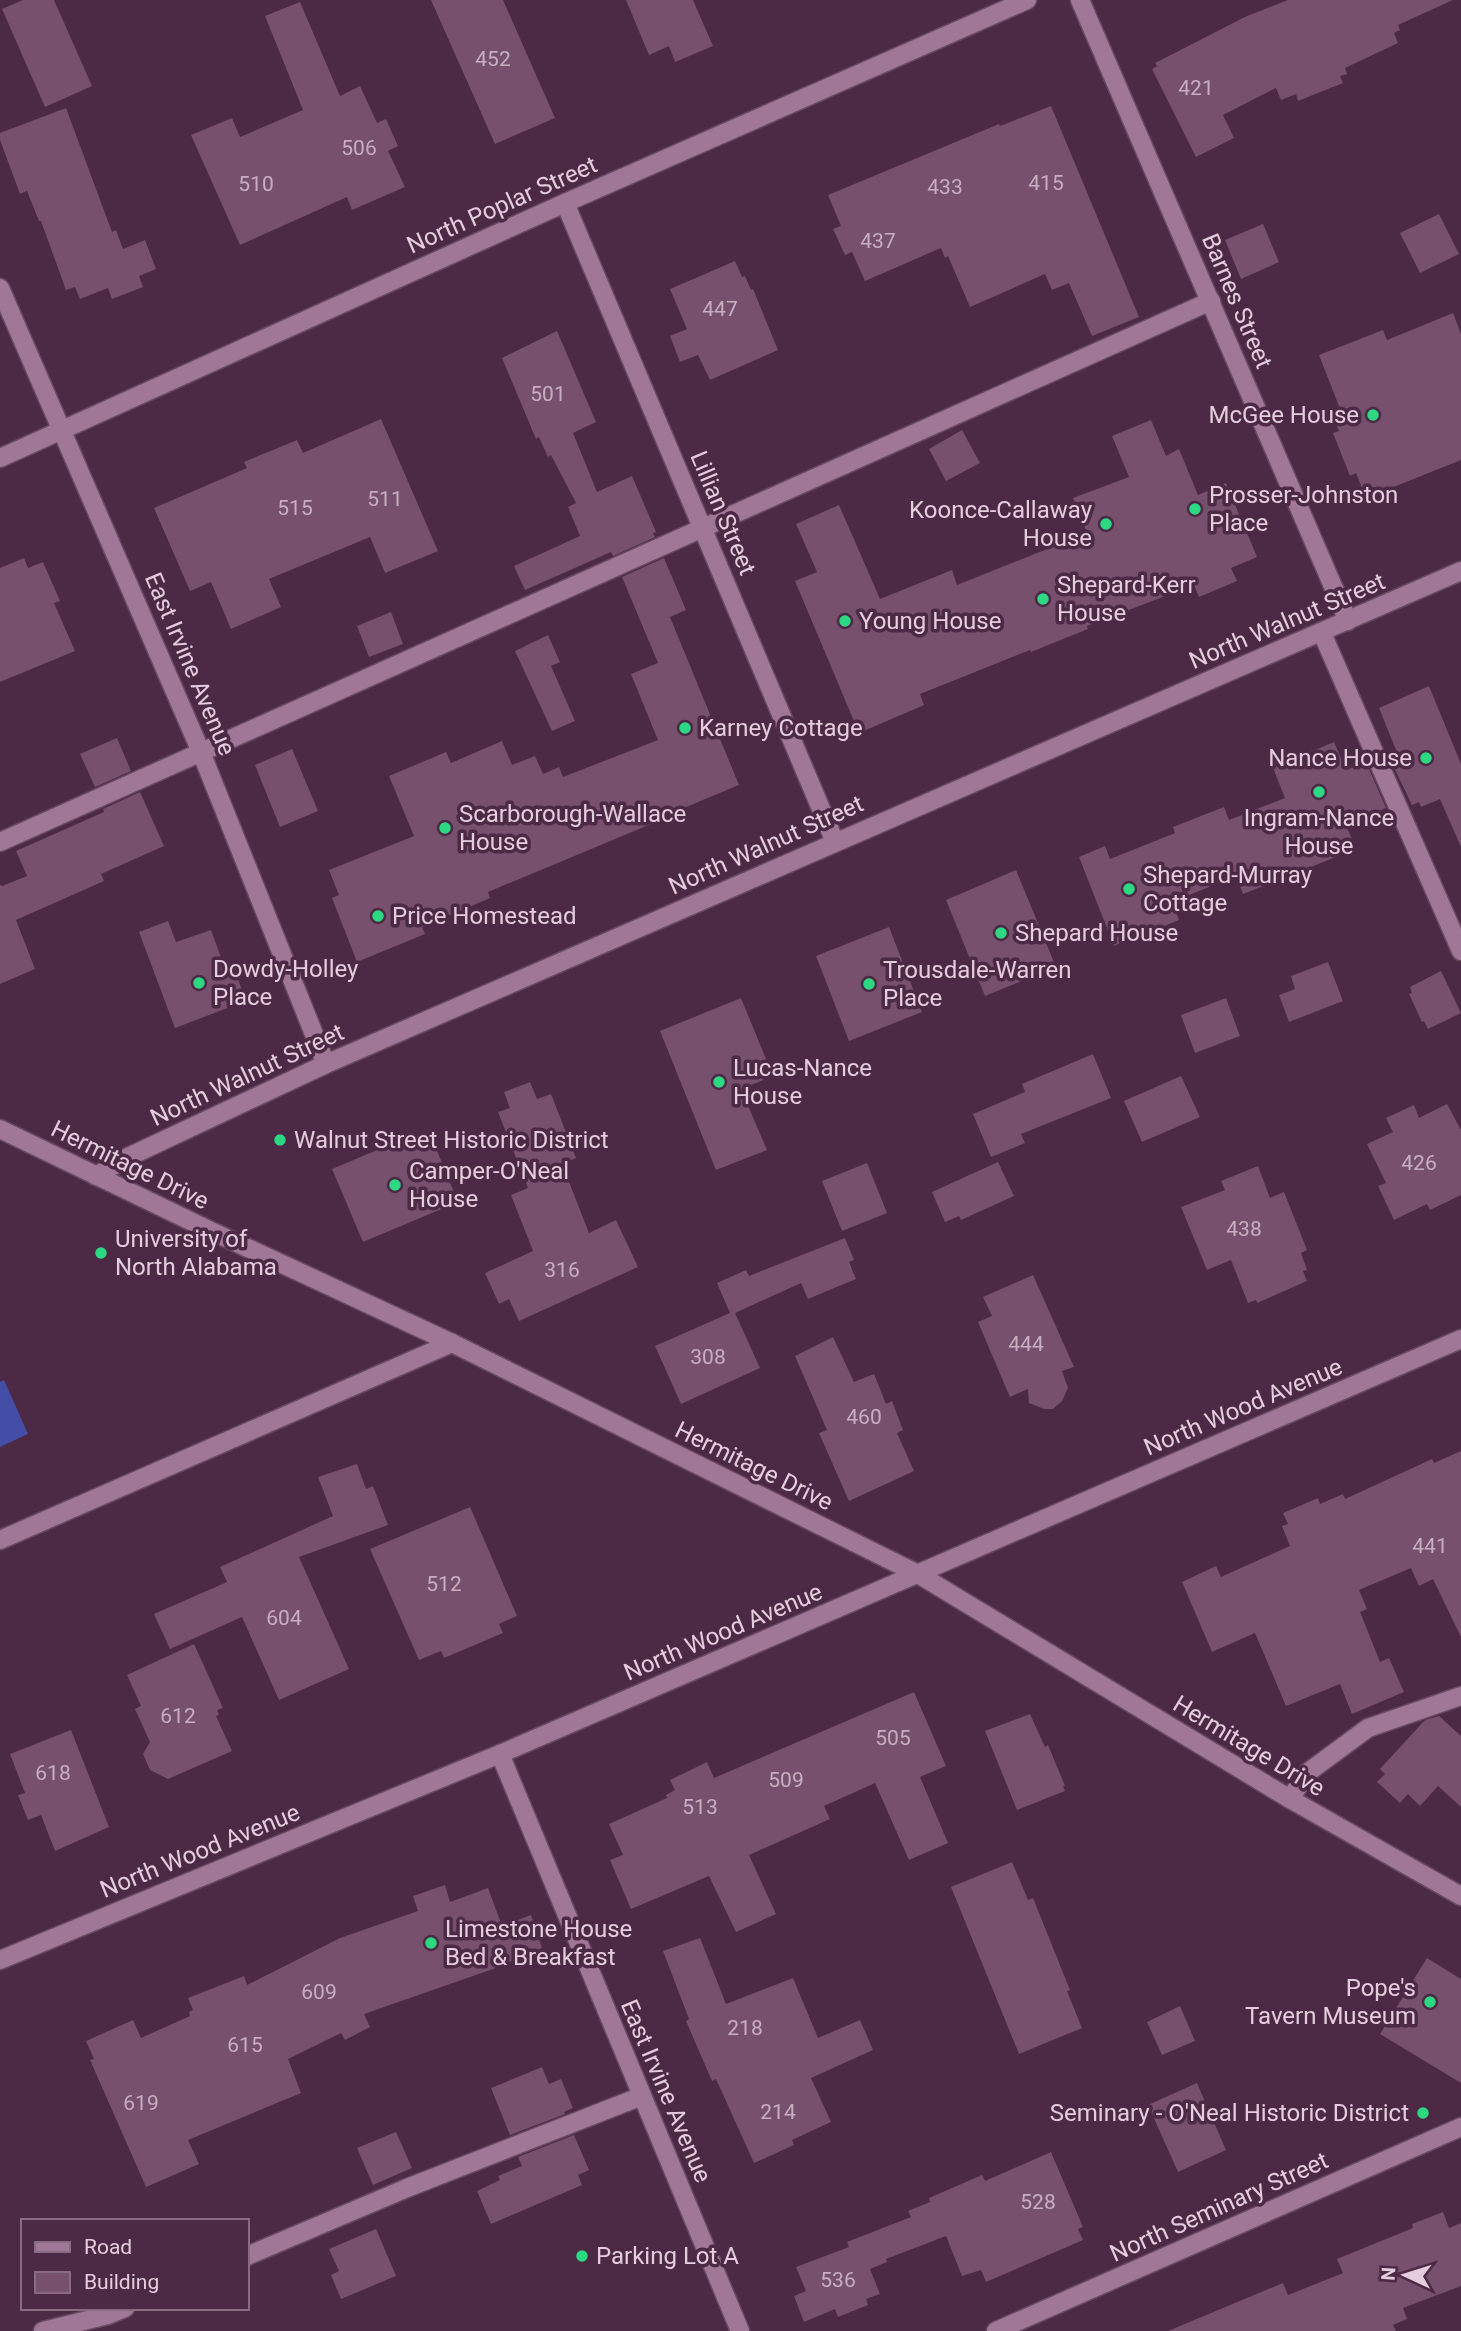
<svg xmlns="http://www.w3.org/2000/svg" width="1461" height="2331" font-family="Roboto,sans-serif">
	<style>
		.green { fill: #454ea6 }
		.building { fill: #76506d }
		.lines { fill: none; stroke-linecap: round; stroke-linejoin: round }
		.lane-casing { stroke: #674960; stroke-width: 21 }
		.street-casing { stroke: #674960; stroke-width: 21 }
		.secondary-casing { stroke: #674960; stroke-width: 21 }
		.lane { stroke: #a07796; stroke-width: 18 }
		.street { stroke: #a07796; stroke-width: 18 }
		.secondary { stroke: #a07796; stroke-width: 18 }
		.poi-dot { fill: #2dd883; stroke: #4c2944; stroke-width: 2.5 }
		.labels { text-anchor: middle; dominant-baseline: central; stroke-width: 7; stroke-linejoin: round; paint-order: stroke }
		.number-label { font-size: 21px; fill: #c8aec1 }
		.street-label { font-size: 24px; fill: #e4cddd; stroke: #4c2944 }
		.poi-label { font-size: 24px; fill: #e4cddd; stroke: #4c2944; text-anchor: start }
	</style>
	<rect width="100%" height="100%" fill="#4c2944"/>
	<!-- green -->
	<path class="green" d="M4,1380L28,1434L0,1447V1382Z"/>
	<!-- building -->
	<g class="building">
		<path d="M23,0H54L92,86L45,107L2,9Z"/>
		<path d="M431,0H503L555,118L495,144Z"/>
		<path d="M626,0H693L713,46L675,62L669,46L649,55Z"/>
		<path d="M1288,0H1453L1398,25L1400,30L1394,33L1398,43L1345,68L1347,74L1340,76L1343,83L1298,101L1296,94L1281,100L1276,88L1223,115L1234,138L1196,157L1152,69L1157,66L1155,63L1247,16Z"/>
		<path d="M300,2L340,96L360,86L377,123L386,119L398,146L388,151L405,187L352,210L347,197L240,245L191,135L232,118L240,137L303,110L265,16Z"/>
		<path d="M1051,106L1139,317L1092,336L1069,283L1052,290L1045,274L970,307L948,256L945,258L941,248L865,281L852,252L845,255L833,229L841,226L828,195L999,124L1000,126Z"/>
		<path d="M66,108L112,232L116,230L123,249L145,240L156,269L139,276L143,287L112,299L108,288L80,299L75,287L66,290L41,221H39L27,191L20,194L0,140V133Z"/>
		<path d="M1439,214L1459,254L1420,273L1400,233Z"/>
		<path d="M1263,224L1279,262L1241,279L1225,240Z"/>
		<path d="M735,261L742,277L745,276L751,290L753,289L778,350L710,380L698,355L680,362L670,336L687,329L670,289Z"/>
		<path d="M1453,313L1461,334V460L1366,498L1356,473L1350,476L1333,433L1339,431L1335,422L1344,419L1319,355L1383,330L1387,340Z"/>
		<path d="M557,331L596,422L573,433L597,492L632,476L656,532L653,533L655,537L613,556L611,552L525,590L514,566L580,536L568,507L576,503L551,455L548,457L539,437L536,439L502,358Z"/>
		<path d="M381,419L438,551L385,573L370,537L269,579L281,607L231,629L211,582L190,591L154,508L247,468L244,462L297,440L303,453Z"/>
		<path d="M1151,420L1166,456L1179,449L1198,495L1226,483L1257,557L1231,568L1237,581L1199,597L1194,585L1087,626L1088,629L1031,652L1030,650L920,694L924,705L859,733L795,581L817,572L796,524L839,505L880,599L952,570L957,585L1087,533L1073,498L1129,477L1112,436Z"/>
		<path d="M962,430L980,463L946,481L929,449Z"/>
		<path d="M24,558L28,568L43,562L60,601L54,603L75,651L0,682V568Z"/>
		<path d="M664,558L686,610L670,617L739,785L674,812L675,814L488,892L490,898L422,927L425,934L357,962L332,898L339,895L329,870L414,836L389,776L446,752L451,763L502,741L512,765L535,756L543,774L559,767L563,777L658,740L631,674L658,663L622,577Z"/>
		<path d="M391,612L403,644L369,657L357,626Z"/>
		<path d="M548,635L560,662L551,666L575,721L552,731L515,651Z"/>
		<path d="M1429,686L1461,764V847L1440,799L1421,807L1419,802L1412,805L1387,753L1396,750L1379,708Z"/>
		<path d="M117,738L131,771L95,787L80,754Z"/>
		<path d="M1334,742L1346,770L1366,762L1386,808L1346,825L1356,849L1243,894L1236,876L1172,902L1179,920L1114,946L1079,857L1105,846L1110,859L1175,833L1173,827L1224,807L1229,820L1285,798L1273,768Z"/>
		<path d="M292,749L318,811L280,827L255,765Z"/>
		<path d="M140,792L164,846L101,874L104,881L16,920L35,969L0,984V885L2,886L27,876L16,851L104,812L103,809Z"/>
		<path d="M1016,870L1056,967L985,996L946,900Z"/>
		<path d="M168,921L176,942L211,930L226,971L234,968L244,996L236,998L238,1004L175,1028L139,932Z"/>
		<path d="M889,927L922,1012L849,1041L816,956Z"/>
		<path d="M1328,962L1343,1001L1289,1022L1279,995L1295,989L1291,976Z"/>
		<path d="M1441,971L1461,1013L1428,1029L1424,1021L1422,1022L1409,994L1412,993L1410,987Z"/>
		<path d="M741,998L773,1076L741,1089L767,1150L716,1170L660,1031Z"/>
		<path d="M1226,998L1240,1036L1195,1053L1181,1015Z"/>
		<path d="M1093,1054L1111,1098L1021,1134L1025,1143L991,1157L973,1114L1025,1092L1022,1084Z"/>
		<path d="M1181,1076L1200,1117L1142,1142L1124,1101Z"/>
		<path d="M530,1082L537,1099L551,1094L576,1158L562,1164L589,1233L616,1220L638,1267L519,1321L509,1299L499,1304L485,1273L533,1251L511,1195L528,1188L498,1112L510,1108L504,1092Z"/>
		<path d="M1447,1104L1461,1130V1195L1430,1210L1427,1204L1394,1220L1378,1186L1386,1183L1367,1144L1393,1132L1386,1118L1414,1105L1419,1118Z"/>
		<path d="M413,1135L418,1148L433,1141L458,1202L363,1242L332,1169Z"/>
		<path d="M998,1162L1014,1196L961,1220L959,1216L945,1222L932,1192Z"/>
		<path d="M867,1163L887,1213L842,1231L822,1181Z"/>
		<path d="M1258,1166L1270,1198L1284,1192L1307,1250L1301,1253L1307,1270L1303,1271L1307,1281L1257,1303L1256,1300L1248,1303L1231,1260L1207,1270L1181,1207L1225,1190L1221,1181Z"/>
		<path d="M845,1238L854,1260L849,1262L856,1279L808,1299L801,1283L735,1313L760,1368L681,1404L655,1346L730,1313L717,1283L746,1270L749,1276Z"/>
		<path d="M1033,1275L1074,1367L1062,1371L1068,1388L1062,1401L1053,1409H1044L1029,1403L1028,1389L1010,1397L978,1322L992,1316L983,1297Z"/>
		<path d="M833,1337L854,1382L874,1374L886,1404L892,1401L903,1430L897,1433L914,1471L849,1501L819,1433L827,1430L795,1356Z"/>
		<path d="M1461,1451V1637L1433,1579L1419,1586L1411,1568L1359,1590L1367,1609L1360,1612L1380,1662L1389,1658L1404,1692L1352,1714L1340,1684L1286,1706L1255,1633L1212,1652L1182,1582L1216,1566L1221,1577L1290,1546L1282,1526L1288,1524L1283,1513L1318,1498L1320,1504L1343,1494L1345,1499L1432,1459L1434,1463Z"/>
		<path d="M357,1464L366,1489L373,1486L388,1525L299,1557L349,1669L279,1700L242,1617L170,1649L154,1614L227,1582L220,1567L333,1516L318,1477Z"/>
		<path d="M470,1507L517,1616L499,1624L503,1633L444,1658L441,1651L419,1660L370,1549Z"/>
		<path d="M194,1644L223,1708L217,1710L219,1715L216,1716L232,1751L168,1779L150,1770L143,1754L150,1742L135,1709L141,1706L127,1675Z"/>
		<path d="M914,1692L946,1766L920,1777L948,1843L909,1860L875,1783L824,1806L830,1819L749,1855L776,1914L736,1932L709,1876L631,1909L610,1860L623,1855L609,1824L667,1798L666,1795L675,1790L670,1780L707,1762L714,1778Z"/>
		<path d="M1030,1714L1045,1747L1048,1745L1065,1786H1063L1065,1791L1017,1810L985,1731Z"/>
		<path d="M1439,1716L1461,1736V1807L1438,1786L1420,1806L1408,1794L1400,1803L1377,1782L1385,1774L1380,1769L1425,1720Z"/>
		<path d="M71,1730L109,1827L55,1851L41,1815L28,1820L18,1795L25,1793L10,1754Z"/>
		<path d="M1012,1862L1028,1900L1033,1898L1070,1990L1067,1991L1082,2028L1019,2054L951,1887Z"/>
		<path d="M445,1885L450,1902L488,1888L502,1926L531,1915L542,1948L493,1969L364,2014L370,2027L345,2040L341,2033L288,2059L301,2093L188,2140L199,2164L146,2187L90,2060L94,2059L86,2041L133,2020L141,2038L190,2016L189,2012L193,2010L188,1998L244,1976L247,1985L340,1938L418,1911L413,1896Z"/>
		<path d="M700,1938L726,2004L793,1978L818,2038L860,2020L873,2050L811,2078L831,2122L792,2140L794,2145L754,2163L716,2079L712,2081L686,2021L689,2019L663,1951Z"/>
		<path d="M1427,1958L1461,1979V2083L1380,2034Z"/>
		<path d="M1180,2006L1195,2041L1162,2055L1147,2022Z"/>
		<path d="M542,2067L549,2084L561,2079L573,2108L564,2112L565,2114L510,2135L491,2088Z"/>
		<path d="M1197,2083L1226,2150L1178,2172L1148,2105Z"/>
		<path d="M396,2132L412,2168L373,2185L357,2148Z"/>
		<path d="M574,2135L589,2170L578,2175L582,2185L491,2224L477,2191L500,2180L498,2176L522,2166L518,2157Z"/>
		<path d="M1051,2152L1083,2227L1078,2229L1083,2240L986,2282L981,2270L962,2276L946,2236L886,2259L887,2262L870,2269L880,2294L866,2299L868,2305L838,2317L835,2309L804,2322L794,2296L806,2291L796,2267L849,2247L847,2242L911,2217L908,2211L930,2202L929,2198L982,2175L985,2181Z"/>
		<path d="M1443,2212L1449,2228L1461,2223V2286L1403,2308L1407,2319L1393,2325L1396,2331H1168L1283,2283L1288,2295L1343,2273L1337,2259L1413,2228L1412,2224Z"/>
		<path d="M376,2229L396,2276L341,2299L331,2275L339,2271L329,2249Z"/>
	</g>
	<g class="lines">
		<!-- lane casing -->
		<g class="lane-casing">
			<g id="lane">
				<path d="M1322,633L1461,951"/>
				<path d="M0,842L1211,301"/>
				<path d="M0,1540L452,1343"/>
				<path d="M1290,1799L1307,1773L1368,1728L1461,1696"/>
				<path d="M247,2256L407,2188L642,2096"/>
				<path d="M43,2331L108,2315L125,2308"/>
			</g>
		</g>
		<!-- street casing -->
		<g class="street-casing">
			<g id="street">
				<path d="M1080,0L1348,621"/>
				<path d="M565,203L835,842"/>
				<path d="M0,288L201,752L326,1064"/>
				<path d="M0,458L565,203L1027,0"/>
			</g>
		</g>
		<!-- secondary casing -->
		<g class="secondary-casing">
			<g id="secondary">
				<path d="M0,1129L209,1230L452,1343L918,1574L1290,1799L1461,1896"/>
				<path d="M96,1176L126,1158L326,1064L1461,571"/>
				<path d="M500,1754L740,2331"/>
				<path d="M0,1960L500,1754L1461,1339"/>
				<path d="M996,2331L1461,2127"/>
			</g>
		</g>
		<!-- lane -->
		<use href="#lane" class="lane"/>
		<!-- street -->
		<use href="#street" class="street"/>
		<!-- secondary -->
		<use href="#secondary" class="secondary"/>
	</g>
	<!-- markers -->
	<g class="poi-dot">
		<circle cx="1373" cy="415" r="7"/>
		<circle cx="1195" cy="509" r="7"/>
		<circle cx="1106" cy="524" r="7"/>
		<circle cx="1043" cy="599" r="7"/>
		<circle cx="845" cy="621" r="7"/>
		<circle cx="685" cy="728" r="7"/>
		<circle cx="1426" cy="758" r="7"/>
		<circle cx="1319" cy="792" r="7"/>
		<circle cx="445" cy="828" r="7"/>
		<circle cx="1129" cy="889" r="7"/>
		<circle cx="378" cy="916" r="7"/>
		<circle cx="1001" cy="933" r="7"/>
		<circle cx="199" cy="983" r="7"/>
		<circle cx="869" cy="984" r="7"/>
		<circle cx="719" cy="1082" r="7"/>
		<circle cx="280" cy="1140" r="7"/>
		<circle cx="395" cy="1185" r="7"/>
		<circle cx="101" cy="1253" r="7"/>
		<circle cx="431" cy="1943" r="7"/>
		<circle cx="1430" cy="2002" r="7"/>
		<circle cx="1423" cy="2113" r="7"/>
		<circle cx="582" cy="2256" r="7"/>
	</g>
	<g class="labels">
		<!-- number labels -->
		<g class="number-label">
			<text x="493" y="59">452</text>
			<text x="1196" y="88">421</text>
			<text x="359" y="148">506</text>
			<text x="1046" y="183">415</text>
			<text x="256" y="184">510</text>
			<text x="945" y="187">433</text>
			<text x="878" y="241">437</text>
			<text x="720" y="309">447</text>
			<text x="548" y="394">501</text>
			<text x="385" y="499">511</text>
			<text x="295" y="508">515</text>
			<text x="1419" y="1163">426</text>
			<text x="1244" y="1229">438</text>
			<text x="562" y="1270">316</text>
			<text x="1026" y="1344">444</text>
			<text x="708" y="1357">308</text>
			<text x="864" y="1417">460</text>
			<text x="1430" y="1546">441</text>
			<text x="444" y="1584">512</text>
			<text x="284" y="1618">604</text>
			<text x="178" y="1716">612</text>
			<text x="893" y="1738">505</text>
			<text x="53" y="1773">618</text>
			<text x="786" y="1780">509</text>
			<text x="700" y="1807">513</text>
			<text x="319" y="1992">609</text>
			<text x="745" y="2028">218</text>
			<text x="245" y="2045">615</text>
			<text x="141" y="2103">619</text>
			<text x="778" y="2112">214</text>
			<text x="1038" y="2202">528</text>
			<text x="838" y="2280">536</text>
		</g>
		<!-- street labels -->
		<g class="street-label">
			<text transform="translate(502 205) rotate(-24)">North Poplar Street</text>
			<text transform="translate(1237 301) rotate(67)">Barnes Street</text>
			<text transform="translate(723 513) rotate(67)">Lillian Street</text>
			<text transform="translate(1287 621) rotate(-23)">North Walnut Street</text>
			<text transform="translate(190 664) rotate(67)">East Irvine Avenue</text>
			<text transform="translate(766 845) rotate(-24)">North Walnut Street</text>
			<text transform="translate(247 1075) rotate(-25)">North Walnut Street</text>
			<text transform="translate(130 1165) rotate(26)">Hermitage Drive</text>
			<text transform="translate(1243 1407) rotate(-23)">North Wood Avenue</text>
			<text transform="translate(754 1466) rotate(26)">Hermitage Drive</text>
			<text transform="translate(723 1632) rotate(-23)">North Wood Avenue</text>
			<text transform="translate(1249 1746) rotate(31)">Hermitage Drive</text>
			<text transform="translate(200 1851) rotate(-22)">North Wood Avenue</text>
			<text transform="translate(666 2091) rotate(67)">East Irvine Avenue</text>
			<text transform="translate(1219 2207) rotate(-24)">North Seminary Street</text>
		</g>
		<!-- poi labels -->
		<g class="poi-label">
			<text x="1359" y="415" text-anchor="end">McGee House</text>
			<text x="1209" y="495">Prosser-Johnston<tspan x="1209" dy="28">Place</tspan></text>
			<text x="1092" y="510" text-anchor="end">Koonce-Callaway<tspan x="1092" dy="28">House</tspan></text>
			<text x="1057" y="585">Shepard-Kerr<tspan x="1057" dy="28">House</tspan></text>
			<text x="859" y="621">Young House</text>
			<text x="699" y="728">Karney Cottage</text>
			<text x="1412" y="758" text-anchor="end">Nance House</text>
			<text x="459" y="814">Scarborough-Wallace<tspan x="459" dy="28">House</tspan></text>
			<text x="1319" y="818" text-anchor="middle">Ingram-Nance<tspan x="1319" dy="28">House</tspan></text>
			<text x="1143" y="875">Shepard-Murray<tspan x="1143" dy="28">Cottage</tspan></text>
			<text x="392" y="916">Price Homestead</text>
			<text x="1015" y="933">Shepard House</text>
			<text x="213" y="969">Dowdy-Holley<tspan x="213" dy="28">Place</tspan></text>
			<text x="883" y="970">Trousdale-Warren<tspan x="883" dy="28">Place</tspan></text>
			<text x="733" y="1068">Lucas-Nance<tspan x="733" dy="28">House</tspan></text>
			<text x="294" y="1140">Walnut Street Historic District</text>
			<text x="409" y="1171">Camper-O'Neal<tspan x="409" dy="28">House</tspan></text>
			<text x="115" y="1239">University of<tspan x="115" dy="28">North Alabama</tspan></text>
			<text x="445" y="1929">Limestone House<tspan x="445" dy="28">Bed &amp; Breakfast</tspan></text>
			<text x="1416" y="1988" text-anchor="end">Pope's<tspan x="1416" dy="28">Tavern Museum</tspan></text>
			<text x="1409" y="2113" text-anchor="end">Seminary - O'Neal Historic District</text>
			<text x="596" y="2256">Parking Lot A</text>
		</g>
	</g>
	<!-- legend -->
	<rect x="21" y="2219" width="228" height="91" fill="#4c2944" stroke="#896b81" stroke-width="2"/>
	<rect x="35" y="2242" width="35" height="10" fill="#a07796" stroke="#896b81" stroke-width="2"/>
	<text x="84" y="2254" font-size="21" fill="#e4cddd">Road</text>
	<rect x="35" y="2272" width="35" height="21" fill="#76506d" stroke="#896b81" stroke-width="2"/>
	<text x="84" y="2289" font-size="21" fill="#e4cddd">Building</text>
	<!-- north arrow -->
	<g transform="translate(1405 2275) rotate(274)" stroke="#4c2944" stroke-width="5" paint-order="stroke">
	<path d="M0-5L12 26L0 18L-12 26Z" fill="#e4cddd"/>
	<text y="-10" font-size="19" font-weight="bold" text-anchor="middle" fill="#e4cddd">N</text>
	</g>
</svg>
